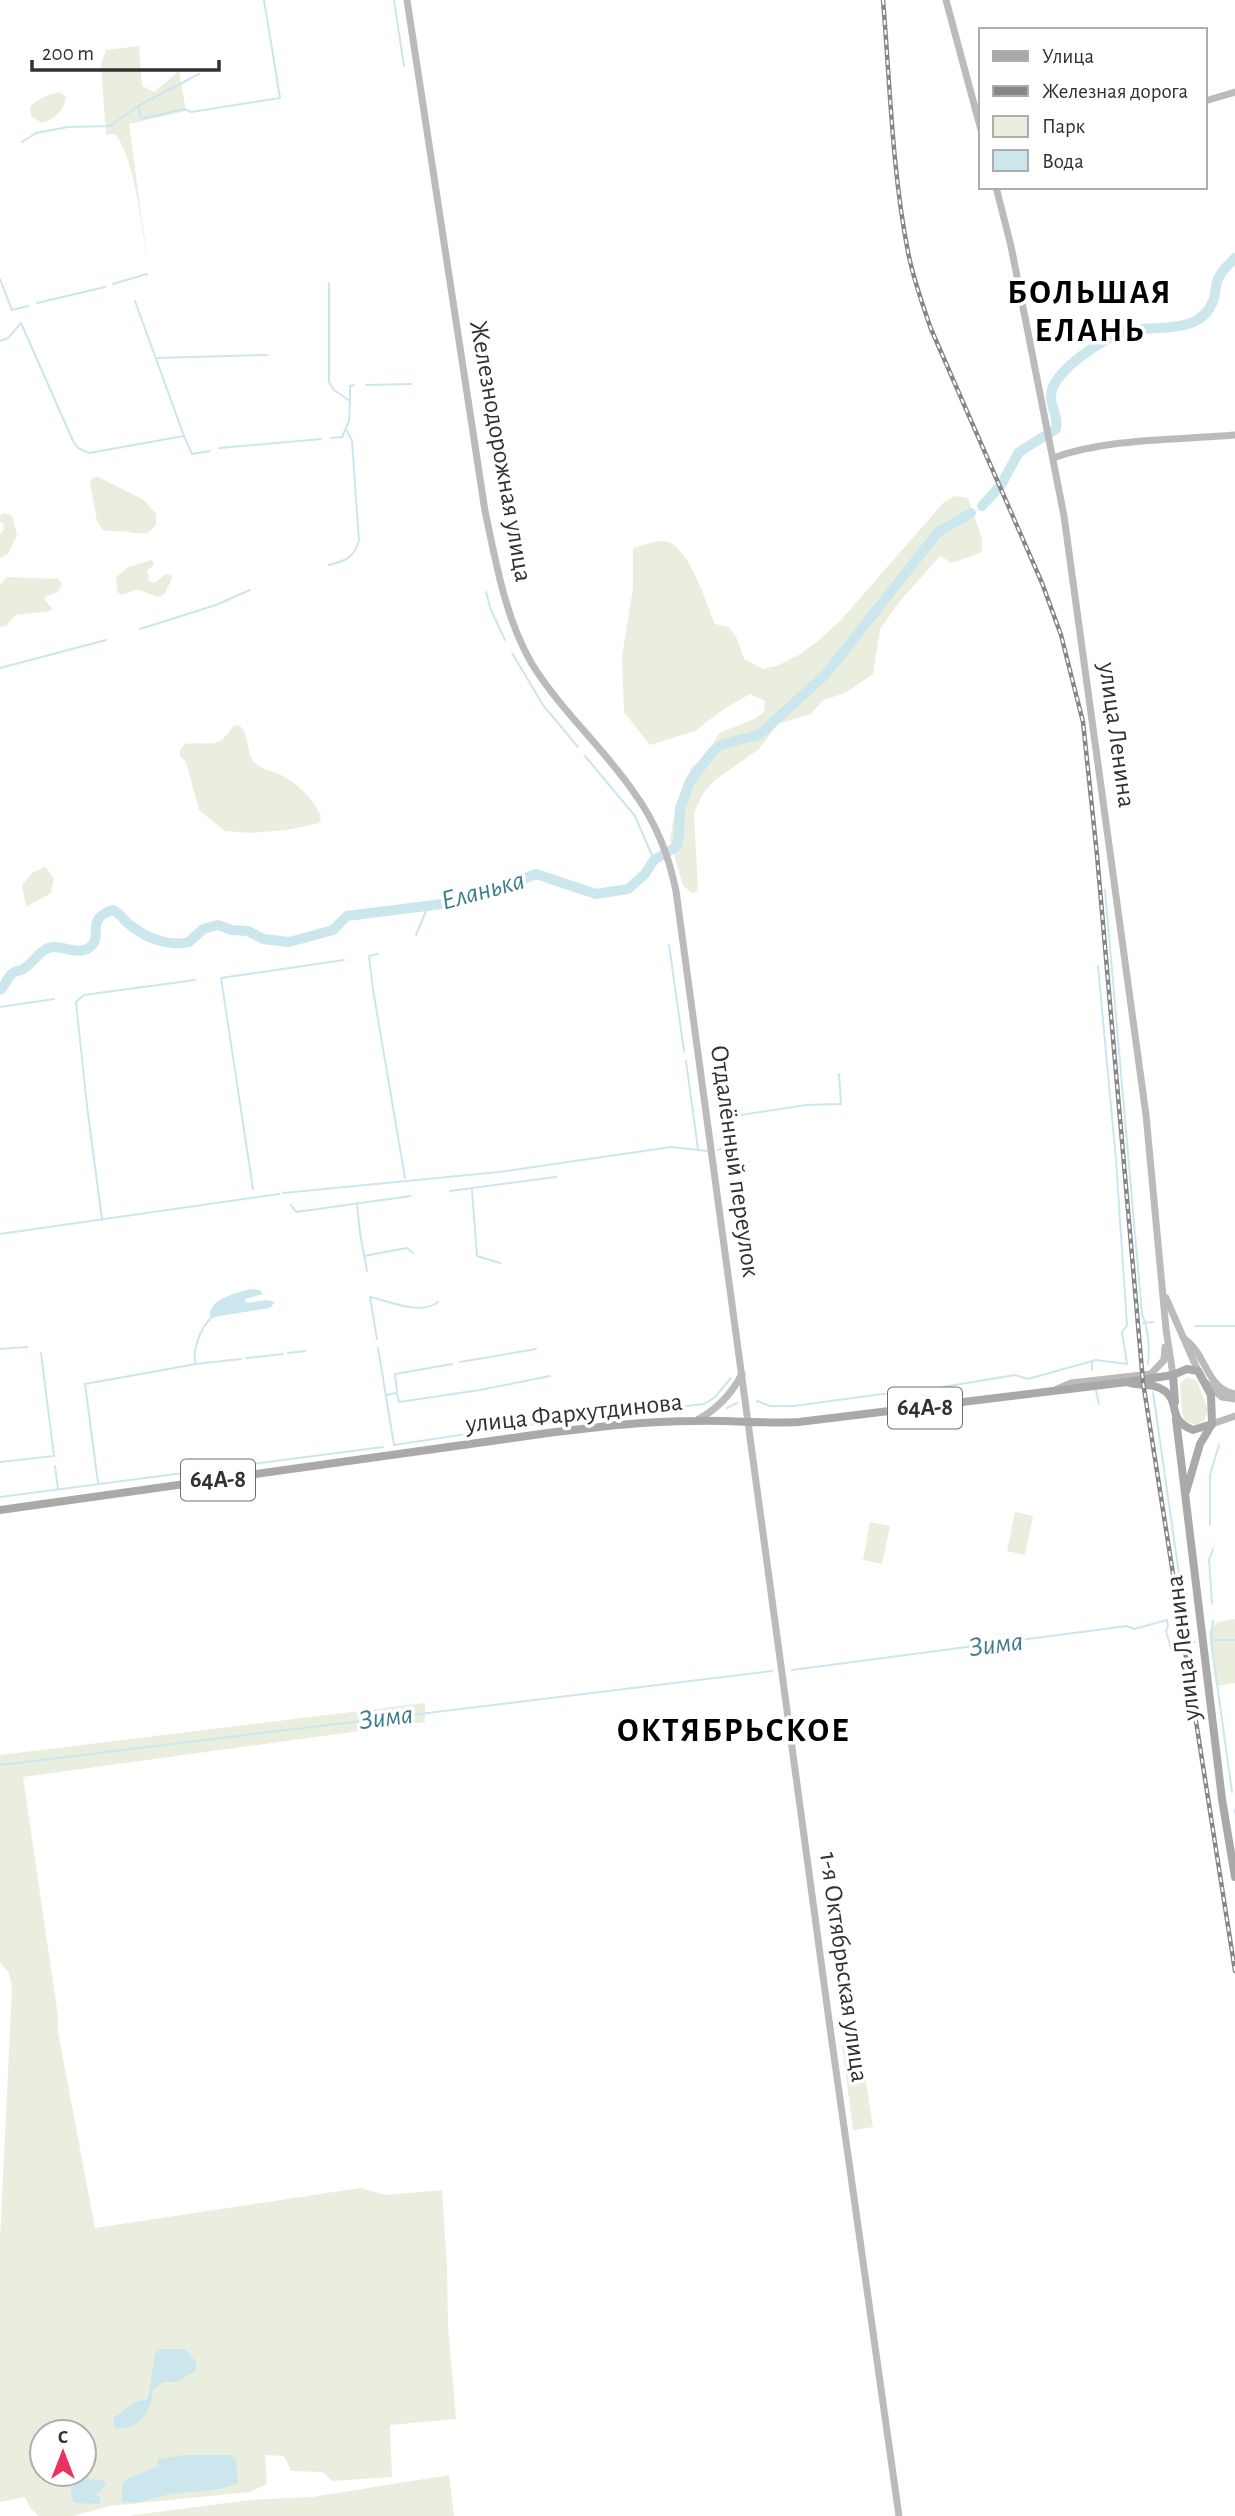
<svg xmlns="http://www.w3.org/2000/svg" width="1235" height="2516" font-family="'Alegreya Sans',sans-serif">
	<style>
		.green { fill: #eaeedf; fill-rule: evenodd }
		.water { fill: #cce6ee }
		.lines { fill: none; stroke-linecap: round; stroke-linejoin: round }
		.stream { stroke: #cce6ee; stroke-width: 2 }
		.river { stroke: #cce6ee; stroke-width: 10 }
		.secondary { stroke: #bbb; stroke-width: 7 }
		.primary { stroke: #a9a9a9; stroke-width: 8 }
		.rail-casing { stroke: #868686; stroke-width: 4.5 }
		.rail { stroke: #fff; stroke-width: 2; stroke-dasharray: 5; stroke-linecap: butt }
		.labels { text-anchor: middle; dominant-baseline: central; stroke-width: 7; stroke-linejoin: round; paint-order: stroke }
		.shield { fill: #fff; stroke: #6f6f6f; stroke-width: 2 }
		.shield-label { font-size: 24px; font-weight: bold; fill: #313131 }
		.street-label { font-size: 26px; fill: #313131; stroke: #fff }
		.water-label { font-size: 28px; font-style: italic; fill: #3b7d8f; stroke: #fff }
		.district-label { font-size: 33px; font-weight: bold; letter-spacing: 2px; fill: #000; stroke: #fff }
	</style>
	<rect width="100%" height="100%" fill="#fff"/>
	<!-- green -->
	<g class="green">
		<path d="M139,46L142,86L154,92L179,71L186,111L129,124L148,264C142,232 135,157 115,134L106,135L101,64L106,50Z"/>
		<path d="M60,92L66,97C64,110 55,119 42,123L31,116L30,107C38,98 48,95 60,92Z"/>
		<path d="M98,477L144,500L156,514V525L148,533C140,534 136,533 128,532C120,530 113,533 103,530L97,521L90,483L92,478Z"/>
		<path d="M954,496L968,498L982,539V552L952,563L940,556L900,601L880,629L873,674L845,693L823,700L811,714L778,724L759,749L715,780L703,793L694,813L698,891L693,893L683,886L670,840L676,804L691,768L708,753L719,733L754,719L764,712L765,701L750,694L724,709L695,731L650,745L624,712L622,657L633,588V548C641,546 651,542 659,541C687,537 706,603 715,624L729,627L737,639L744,659L763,669L777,666L799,655L819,640L841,620L944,502Z"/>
		<path d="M4,513L12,516L17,535L8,554L0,558V535L4,529L3,523L0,521V516Z"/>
		<path d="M151,560L154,562L152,567L147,570L149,581L154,583L166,574L171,575L172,579L164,595L157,597L137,589L122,595L117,592L116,577L129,567Z"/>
		<path d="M7,577L59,579L62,585L58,592L45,597L44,599L52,608L51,611L15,615L6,626L0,627V585Z"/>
		<path d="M238,725C252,733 244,752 255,763C263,770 269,770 279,774C297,782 313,799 321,816L319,823L287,830L252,833L225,831L199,810L186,762L180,756V750L185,744C210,741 218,751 233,726Z"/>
		<path d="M45,867L54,878L51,893L26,907L22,885L32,873Z"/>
		<path d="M1187,1377L1197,1381L1208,1410L1204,1421L1195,1425L1185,1421L1182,1413L1180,1384Z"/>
		<path d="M1015,1512L1033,1516L1025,1555L1007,1551Z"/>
		<path d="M870,1522L890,1526L882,1564L863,1560Z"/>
		<path d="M1235,1619V1683L1216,1686L1209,1631L1218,1622Z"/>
		<path d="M425,1703V1722L23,1777L58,2016V2032L95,2228L360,2188L386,2195L442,2190L447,2269L448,2325L456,2419L390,2425L392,2477L332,2481L323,2472L291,2471L284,2456L265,2455L267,2484L249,2492L110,2506L73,2516H39L30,2508L25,2497L0,2502V2240L12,1989L9,1973L0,1962V1755ZM42,2432H84V2474H42Z"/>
		<path d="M860,2042L873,2127L853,2130L842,2045Z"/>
		<path d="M449,2475L454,2516H127L251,2500L312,2497Z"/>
	</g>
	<!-- water -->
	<g class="water">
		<path d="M250,1289L260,1290L263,1294L245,1299L246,1303L267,1300L275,1302L270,1308L219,1316L210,1319C207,1299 234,1294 250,1289Z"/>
		<path d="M160,2349H185L197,2363L195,2371L177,2382H164L153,2389C152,2413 139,2429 115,2429L113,2418L135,2402L148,2399L155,2354Z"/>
		<path d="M183,2455H231L236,2460L238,2483C216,2493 190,2490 166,2495C148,2499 142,2504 122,2502V2484L127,2479L158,2466V2459Z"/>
		<path d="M84,2460L89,2479L103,2480L106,2485L96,2494L100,2499V2504L74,2503L71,2497L72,2474H84Z"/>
	</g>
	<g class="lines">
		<!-- stream -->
		<g class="stream">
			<path d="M394,0L404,66"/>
			<path d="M138,106L141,119L184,109L191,112L280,98L264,0"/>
			<path d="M22,142L36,133L68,127L110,126L138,106L199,74"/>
			<path d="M0,279L12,310L28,306"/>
			<path d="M329,283V382L334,390L350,401L349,421L342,437L331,438"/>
			<path d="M113,284L147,274"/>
			<path d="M37,303L105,287"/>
			<path d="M0,341L8,338L21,323L73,441L78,448L89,453L184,436L135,301"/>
			<path d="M156,358L267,355"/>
			<path d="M366,385L411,384"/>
			<path d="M350,401V386L354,385"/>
			<path d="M184,436L192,454L210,451"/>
			<path d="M219,448L321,439"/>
			<path d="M329,565C346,561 353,558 359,541L352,441L347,431"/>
			<path d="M486,592L491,610L505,640"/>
			<path d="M140,629L216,605L250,590"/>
			<path d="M512,653L543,705L578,747"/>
			<path d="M0,668L106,640"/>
			<path d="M585,756L635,816L654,860"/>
			<path d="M1105,890L1142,1314C1149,1331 1150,1346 1148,1364"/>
			<path d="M416,935L428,906"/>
			<path d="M669,945L684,1051"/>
			<path d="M378,954L369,956L373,990L405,1178"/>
			<path d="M0,1007L54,999"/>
			<path d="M686,1061L698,1149"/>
			<path d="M734,1116L806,1105L841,1104L839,1074"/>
			<path d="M718,1150L724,1147L719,1118L725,1117"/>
			<path d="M253,1189L221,978L344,960"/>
			<path d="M472,1190L477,1256L500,1263"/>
			<path d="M450,1191L556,1177"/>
			<path d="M283,1193L499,1172L671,1147L707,1151"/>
			<path d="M357,1203L360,1233L367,1271"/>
			<path d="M291,1205L296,1212L411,1196"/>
			<path d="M102,1220L87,1106L76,1002L84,995L195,980"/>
			<path d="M0,1234L279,1194"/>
			<path d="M364,1256L407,1248L413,1253"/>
			<path d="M1143,1323L1153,1322"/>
			<path d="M1195,1326H1235"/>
			<path d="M377,1339L370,1297C390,1301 421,1316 438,1302"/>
			<path d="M378,1348L394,1445L547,1422L704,1404L714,1398L731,1378"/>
			<path d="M0,1349L27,1347"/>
			<path d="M288,1353L305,1351"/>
			<path d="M246,1358L283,1354"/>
			<path d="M1092,1361V1370"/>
			<path d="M460,1362L536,1349"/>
			<path d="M195,1363C193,1349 200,1329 210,1319"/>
			<path d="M1096,1391L1099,1404"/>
			<path d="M397,1392L395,1374L452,1364"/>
			<path d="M1153,1392L1186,1623"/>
			<path d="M386,1395L397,1393L399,1402L480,1390L550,1376"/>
			<path d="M757,1401L770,1406H794L882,1394L913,1392L1015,1375L1028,1379L1096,1360L1127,1364L1122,1332L1127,1325L1116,1160L1098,966"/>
			<path d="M727,1408L737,1403"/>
			<path d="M0,1462L54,1456L41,1353"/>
			<path d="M55,1466L58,1489"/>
			<path d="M98,1483L85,1384L196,1364L241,1359"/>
			<path d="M0,1497L383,1447"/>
			<path d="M1210,1525V1475L1219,1445"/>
			<path d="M1212,1603L1209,1560L1213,1549"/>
			<path d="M1213,1621L1211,1640L1232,1792"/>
			<path d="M1212,1640H1235"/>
			<path d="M1189,1644L1195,1642"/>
			<path d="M792,1670L1127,1626L1134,1629L1167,1620L1168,1626L1166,1631L1171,1648L1175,1647"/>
			<path d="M0,1765L772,1671"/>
			<path d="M1235,1810V1812"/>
		</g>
		<!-- river -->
		<g class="river">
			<path d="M1142,329C1167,327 1202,331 1213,301C1216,294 1215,286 1218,279C1221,271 1229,264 1235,258"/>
			<path d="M982,506L1001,485L1019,452L1056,429C1059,417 1051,408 1051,397C1050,371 1108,335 1131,329"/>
			<path d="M0,990C6,985 7,977 13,973C14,971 21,971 23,969C33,964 40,948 53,947C65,946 78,956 90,947C104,936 84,919 113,910C121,914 123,920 130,925C146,938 169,947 189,942L203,929L218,925L232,930L248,931L263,939L289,942L333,930L347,916L466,901L536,874L596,894L628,889L644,875L654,860L676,847L679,835L680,809L690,781L713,751L723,744L759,735L826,674L938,532L971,513"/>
		</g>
		<!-- secondary -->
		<g class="secondary">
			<path d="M407,0L485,511C496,562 505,618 532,664C561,711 604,748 635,794C656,823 669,856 676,891L831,2035L899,2516"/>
			<path d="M946,0L981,130"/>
			<path d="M1205,101L1235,92"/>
			<path d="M996,187L1011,246L1064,516L1146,1115L1166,1329L1173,1375"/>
			<path d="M1053,458C1107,438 1177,440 1235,435"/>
			<path d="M1166,1298L1198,1371"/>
			<path d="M1186,1340C1207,1356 1206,1388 1235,1394"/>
			<path d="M1206,1383L1222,1397L1235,1399"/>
			<path d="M1057,1389L1071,1383L1151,1374L1164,1360L1165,1347"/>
			<path d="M697,1420C716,1410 732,1393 742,1374"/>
			<path d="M1212,1424L1235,1416"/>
		</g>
		<!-- primary -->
		<g class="primary">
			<path d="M1173,1375L1175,1402"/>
			<path d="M1127,1382L1173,1375L1187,1369L1198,1371L1211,1395L1212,1424L1200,1444L1186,1492"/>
			<path d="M1176,1419L1222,1799L1235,1877"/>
			<path d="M0,1510L548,1433C597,1427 646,1421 695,1421C730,1420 764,1424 799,1422L1127,1382C1140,1387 1153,1382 1165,1391C1181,1404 1166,1419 1193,1430L1212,1424"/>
		</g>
		<!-- rail casing -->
		<g class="rail-casing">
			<path id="rail" d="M883,0C890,83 892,170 908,252C913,278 922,303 931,329L1042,583L1061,635L1083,722L1097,855L1143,1382L1235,1971"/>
		</g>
		<!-- rail -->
		<use href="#rail" class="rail"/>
	</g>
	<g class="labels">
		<!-- shield labels -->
		<g class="shield">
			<rect x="888" y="1387.5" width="74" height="41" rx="5"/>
			<rect x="181" y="1459.5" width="74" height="41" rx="5"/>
		</g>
		<g class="shield-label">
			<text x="925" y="1408">64А-8</text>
			<text x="218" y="1480">64А-8</text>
		</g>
		<!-- street labels -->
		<g class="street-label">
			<text transform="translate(501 451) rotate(80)">Железнодорожная улица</text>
			<text transform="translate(1117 735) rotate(82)">улица Ленина</text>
			<text transform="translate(735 1161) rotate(82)">Отдалённый переулок</text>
			<text transform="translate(574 1413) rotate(-6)">улица Фархутдинова</text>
			<text transform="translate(1183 1648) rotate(-97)">улица Ленина</text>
			<text transform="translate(844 1967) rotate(82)">1-я Октябрьская улица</text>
		</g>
		<!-- water labels -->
		<g class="water-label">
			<text transform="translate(483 891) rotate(-15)">Еланька</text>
			<text transform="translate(996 1645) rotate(-7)">Зима</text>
			<text transform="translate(386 1718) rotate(-7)">Зима</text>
		</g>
		<!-- district labels -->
		<g class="district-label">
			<text x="1090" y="293">БОЛЬШАЯ<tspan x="1090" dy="38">ЕЛАНЬ</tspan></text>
			<text x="734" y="1731">ОКТЯБРЬСКОЕ</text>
		</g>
	</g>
	<!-- legend -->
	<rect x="979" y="28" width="228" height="161" fill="#ffffff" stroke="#adadad" stroke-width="2"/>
	<rect x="993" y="51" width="35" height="10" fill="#a9a9a9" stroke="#adadad" stroke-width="2"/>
	<text x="1042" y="63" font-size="21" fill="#313131">Улица</text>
	<rect x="993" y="86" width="35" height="10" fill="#868686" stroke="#adadad" stroke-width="2"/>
	<text x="1042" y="98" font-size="21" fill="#313131">Железная дорога</text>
	<rect x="993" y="116" width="35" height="21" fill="#eaeedf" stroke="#adadad" stroke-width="2"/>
	<text x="1042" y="133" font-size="21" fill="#313131">Парк</text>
	<rect x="993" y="150" width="35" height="21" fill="#cce6ee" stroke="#adadad" stroke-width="2"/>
	<text x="1042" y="168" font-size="21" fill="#313131">Вода</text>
	<!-- north arrow -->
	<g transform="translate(63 2453)"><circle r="33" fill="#ffffff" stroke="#adadad" stroke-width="2"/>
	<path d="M0-5L12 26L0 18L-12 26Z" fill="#e83360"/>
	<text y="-10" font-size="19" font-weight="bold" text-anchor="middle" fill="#313131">С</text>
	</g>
	<!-- scale -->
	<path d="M32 60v10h187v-10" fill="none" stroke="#313131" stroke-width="3.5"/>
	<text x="42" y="60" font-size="21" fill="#313131" stroke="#ffffff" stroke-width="5" paint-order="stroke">200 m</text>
</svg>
